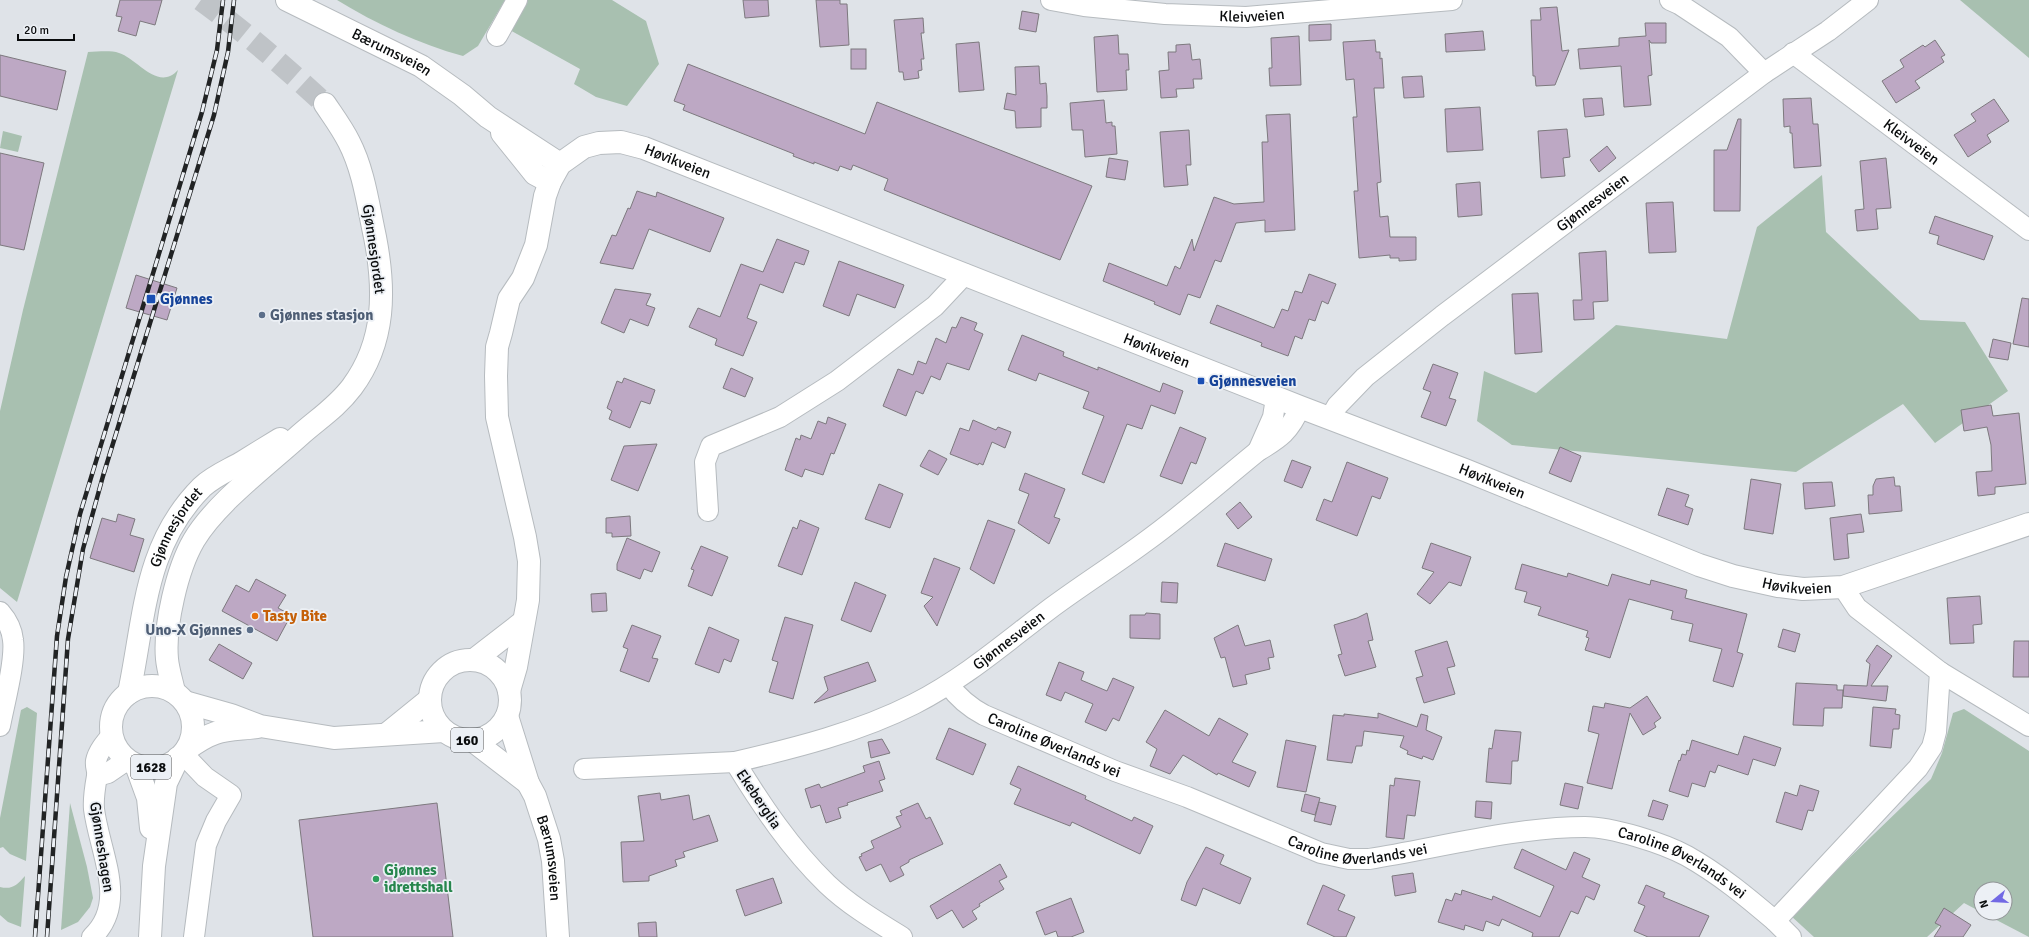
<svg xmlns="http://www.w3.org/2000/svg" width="2029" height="937" font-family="Signika,sans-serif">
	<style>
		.green { fill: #a8c0b0 }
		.building { fill: #bda8c4; stroke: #7d797e }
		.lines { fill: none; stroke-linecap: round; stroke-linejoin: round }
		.primary-tunnel { stroke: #bfc3c7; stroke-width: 22; stroke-dasharray: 22 11; stroke-linecap: butt }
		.street-casing { stroke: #b6bbbf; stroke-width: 22 }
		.secondary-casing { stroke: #b6bbbf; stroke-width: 24 }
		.primary-casing { stroke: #b6bbbf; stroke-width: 24 }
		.street { stroke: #fff; stroke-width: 20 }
		.secondary { stroke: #fff; stroke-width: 22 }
		.primary { stroke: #fff; stroke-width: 22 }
		.rail-casing { stroke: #212324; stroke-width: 4.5 }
		.rail { stroke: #ecf0f5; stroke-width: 3; stroke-dasharray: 9; stroke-linecap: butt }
		.transit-dot { fill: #1a4fb4; stroke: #ecf0f5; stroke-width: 1.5 }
		.service-dot { fill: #5c6f8a; stroke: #ecf0f5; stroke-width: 1.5 }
		.food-dot { fill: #e8710a; stroke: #ecf0f5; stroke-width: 1.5 }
		.leisure-dot { fill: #2e9e5b; stroke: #ecf0f5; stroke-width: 1.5 }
		.labels { text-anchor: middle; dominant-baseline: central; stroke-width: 3.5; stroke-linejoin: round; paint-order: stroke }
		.shield { fill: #ecf0f5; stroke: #4e5053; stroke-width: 1 }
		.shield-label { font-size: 14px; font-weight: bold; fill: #0a0c0d }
		.street-label { font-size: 15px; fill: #0a0c0d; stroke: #ecf0f5 }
		.transit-label { font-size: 15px; font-weight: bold; fill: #164399; stroke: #ecf0f5; text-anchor: start }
		.service-label { font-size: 15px; font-weight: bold; fill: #4e5e75; stroke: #ecf0f5; text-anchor: start }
		.food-label { font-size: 15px; font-weight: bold; fill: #c56008; stroke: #ecf0f5; text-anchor: start }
		.leisure-label { font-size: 15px; font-weight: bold; fill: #27864d; stroke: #ecf0f5; text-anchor: start }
	</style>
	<rect width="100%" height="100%" fill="#dfe3e8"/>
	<!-- green -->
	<g class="green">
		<path d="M337,0H505L478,46L463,56C419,44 376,24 337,0Z"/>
		<path d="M522,0H612L646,21L659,64L627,106L596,97L574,84L580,69L508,29Z"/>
		<path d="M1960,0H2029V58Z"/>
		<path d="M88,52C97,52 110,50 119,53C138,59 158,92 178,70L17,602L0,588V411L23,310Z"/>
		<path d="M3,131L22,136L18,152L0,148Z"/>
		<path d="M1822,175L1826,232L1920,320L1965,322L2008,391L1935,443L1903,404L1796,472L1512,445L1477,421L1484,371L1536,393L1616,325L1727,339L1757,227Z"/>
		<path d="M27,707L37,713L26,861L10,854L3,847L0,848V818L21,710Z"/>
		<path d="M1964,709L2029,751V937L1983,913H2005V889H1981V912L1964,903L1927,937H1814L1790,915L1931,779L1942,753L1953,713Z"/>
		<path d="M70,803L87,867L93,898L90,907L78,922L61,930Z"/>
		<path d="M25,876L21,927L8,922L0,915V887C12,890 17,885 25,876Z"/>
	</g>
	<!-- building -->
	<g class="building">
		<path d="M120,0H162L155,25L140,21L136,36L118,31L122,17L116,16Z"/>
		<path d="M743,0H768L769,16L745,18Z"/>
		<path d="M816,0H840V4H847L849,45L820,47Z"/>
		<path d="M1557,7L1562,51L1569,50L1555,85L1536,86L1535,76H1533L1531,20H1541L1540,8Z"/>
		<path d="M1022,11L1039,14L1036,32L1019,29Z"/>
		<path d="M923,18L924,33H921L924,59H921L922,70L918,71L919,78L904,80L903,72H899L894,20Z"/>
		<path d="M1645,23H1666V43H1651L1649,40L1652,75L1648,76L1651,105L1624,107L1621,66L1580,69L1578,49L1619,46V38L1646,36Z"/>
		<path d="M1331,24V40L1309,41V25Z"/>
		<path d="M1483,31L1485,50L1446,52L1445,34Z"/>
		<path d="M1118,35L1119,54H1128L1129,70H1126L1127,90L1097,92L1094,37Z"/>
		<path d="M1299,36L1301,85L1270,86L1269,68H1272L1271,38Z"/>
		<path d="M1375,40L1376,52H1380V59L1382,58L1384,88H1374L1381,182L1377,183L1380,217L1388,216L1390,237H1416V260L1399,261V258H1390V255L1359,258L1354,191H1358L1353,117H1357L1354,79L1346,80L1343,42Z"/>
		<path d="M1935,40L1945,55L1941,57L1944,62L1915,81L1920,88L1896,103L1882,81L1904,67L1900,60L1923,45L1925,47Z"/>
		<path d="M979,42L984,90L959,92L956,44Z"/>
		<path d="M1190,44L1192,60L1200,59L1202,79H1193L1194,88L1176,89L1177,97L1161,98L1159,71L1169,70L1168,52H1176V45Z"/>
		<rect x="851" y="49" width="15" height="20"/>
		<path d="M0,55L66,71L57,110L0,96Z"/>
		<path d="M688,64L865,134L877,102L1092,186L1060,260L884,190L888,179L853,165L851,170L840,166L838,171L814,162V164L793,156L794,154L683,110L685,105L674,101Z"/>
		<path d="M1039,66L1040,84L1046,83L1047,96V108H1041V127L1016,128L1015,111L1004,109L1007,93L1016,95L1015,67Z"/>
		<path d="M1422,76L1424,97L1404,98L1402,77Z"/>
		<path d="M1602,98L1604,115L1585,117L1583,99Z"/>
		<path d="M1811,98L1813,124H1818L1821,166L1794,168L1792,133H1790V126L1784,127L1783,99Z"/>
		<path d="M1994,99L2009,121L1987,135L1991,142L1968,157L1954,135L1976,121L1971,114Z"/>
		<path d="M1104,100L1106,123L1112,122V126H1115L1117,154L1085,157L1083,130H1072L1070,103Z"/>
		<path d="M1480,107L1483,150L1447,152L1445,109Z"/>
		<path d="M1290,114L1295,230L1265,232V220L1236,223L1221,262L1215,260L1200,298L1188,294L1180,315L1154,304L1155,302L1103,281L1109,263L1167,286L1175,266L1180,269L1192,239L1194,251L1214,197L1234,204L1264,202L1262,142H1268L1266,115Z"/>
		<path d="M1738,119H1741L1740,211H1714V150H1727Z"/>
		<path d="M1567,129L1570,157L1563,158L1565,176L1541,178L1538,131Z"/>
		<path d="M1189,130L1191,165H1186L1188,185L1164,187L1160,132Z"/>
		<path d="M1607,146L1616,158L1599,172L1590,160Z"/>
		<path d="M0,153L44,163L24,250L0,245Z"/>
		<path d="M1109,158L1128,161L1125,180L1106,177Z"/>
		<path d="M1886,158L1891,208L1876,209L1878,229L1857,231L1855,210L1864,209L1860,161Z"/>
		<path d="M1480,182L1482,215L1458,217L1456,184Z"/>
		<path d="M637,191L656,197L657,192L724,218L710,252L649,229L633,269L600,263L612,235L616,236L628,208L630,209Z"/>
		<path d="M1673,202L1676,252L1649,253L1646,203Z"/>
		<path d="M1935,216L1993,236L1984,260L1937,244L1939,236L1929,233Z"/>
		<path d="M777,239L809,251L804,265L795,262L783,293L760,284L747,318L757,322L743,356L715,345L717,339L689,327L698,308L720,317L741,264L763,272Z"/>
		<path d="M1606,251L1608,301L1593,302L1594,319L1574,320L1573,300H1582L1579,253Z"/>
		<path d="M839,261L904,285L895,308L857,294L849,316L823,306Z"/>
		<path d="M1309,274L1336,284L1328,304L1322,301L1315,321L1309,319L1302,339L1295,336L1288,356L1261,346L1262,343L1210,323L1217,305L1274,328L1282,309L1288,311L1295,291L1302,293Z"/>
		<path d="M136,275L177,288L167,320L126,308Z"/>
		<path d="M615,289L651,294L646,305L655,308L648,326L630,319L624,333L601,323Z"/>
		<path d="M1538,293L1542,352L1515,354L1512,294Z"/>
		<path d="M2022,298L2029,299V347L2013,344Z"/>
		<path d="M961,317L977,323L974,330L983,334L969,370L947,363L940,380L931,376L923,394L916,391L906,416L883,406L898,369L913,375L918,361L926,364L936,338L946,343L952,327L956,328Z"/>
		<path d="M1022,335L1064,352L1063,356L1098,370V367L1160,392L1163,383L1183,391L1175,414L1151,405L1142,429L1127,424L1104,483L1082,474L1104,416L1083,408L1089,392L1039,373L1036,381L1008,370Z"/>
		<path d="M1993,339L2011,343L2008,360L1989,357Z"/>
		<path d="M1433,364L1458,373L1449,398L1456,400L1446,426L1421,417L1431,392L1423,389Z"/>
		<path d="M731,368L753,378L745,397L723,388Z"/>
		<path d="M624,378L655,390L650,404L641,401L630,428L609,419L612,411L607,408L617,381L622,383Z"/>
		<path d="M1991,405L1993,416L2019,413L2026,484L1995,487V494L1978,496L1976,472L1992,471L1991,445L1987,427L1964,431L1961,410Z"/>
		<path d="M828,417L846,424L834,454L831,453L823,475L805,469L802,477L785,470L796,438L800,440L801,435L811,439L818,421L826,424Z"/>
		<path d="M973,420L996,430L998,427L1011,432L1005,448L992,442L983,465L979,463L978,465L950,454L960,428L969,431Z"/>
		<path d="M1180,427L1206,438L1196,464L1191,462L1182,484L1160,476Z"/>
		<path d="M657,444L638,491L611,480L624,446Z"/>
		<path d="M1560,447L1581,456L1571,482L1549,473Z"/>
		<path d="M929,450L947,459L938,475L920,466Z"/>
		<path d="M1292,460L1311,467L1302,488L1284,481Z"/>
		<path d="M1347,462L1388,478L1380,499L1372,496L1357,536L1316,520L1324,499L1332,502Z"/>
		<path d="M1025,473L1065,489L1054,517L1060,519L1049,544L1018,523L1029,494L1019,490Z"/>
		<path d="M1894,477L1895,486H1900L1902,511L1869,514L1868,495H1873V486L1876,479Z"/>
		<path d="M1751,479L1781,484L1773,534L1744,529Z"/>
		<path d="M1832,482L1835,506L1805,509L1803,483Z"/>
		<path d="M879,484L903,494L890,528L865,519Z"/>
		<path d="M1667,488L1689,495L1685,506L1693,509L1688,525L1658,515Z"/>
		<path d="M1240,502L1252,517L1238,529L1226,514Z"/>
		<path d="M118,514L135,519L130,535L144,539L134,572L90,558L102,518L116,522Z"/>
		<path d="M1861,514L1864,532L1847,534L1849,558L1834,560L1830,518Z"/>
		<path d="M630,516L631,536L612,537V533H606V518Z"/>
		<path d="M800,520L819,528L802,575L778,566L793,527L797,529Z"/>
		<path d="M988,520L1015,530L994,584L970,569Z"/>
		<path d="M627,538L660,552L652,572L644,569L640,579L617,570V564Z"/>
		<path d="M1225,543L1272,559L1265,581L1217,566Z"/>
		<path d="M1431,543L1471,557L1461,586L1449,582L1430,604L1417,594L1434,572L1422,568Z"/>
		<path d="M701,546L728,557L712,596L688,586L694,570L691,569Z"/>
		<path d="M934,558L960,568L937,626L924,606L933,597L921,593Z"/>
		<path d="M1522,564L1567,577L1568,573L1608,586L1612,574L1650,585L1651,580L1687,590L1685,598L1747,614L1737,652L1743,654L1733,687L1713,681L1722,649L1689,641L1693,624L1671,619L1673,611L1629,599L1610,658L1585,650L1589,638L1586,637L1588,631L1538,615L1541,607L1524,602L1527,592L1515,589Z"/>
		<path d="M256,579L286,595L278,608L291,615L277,641L222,611L236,585L249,592Z"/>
		<path d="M855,582L886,595L871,632L841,620Z"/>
		<path d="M1162,582L1178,583L1177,603L1161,602Z"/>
		<path d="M606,593L607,611L592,612L591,594Z"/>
		<path d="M1980,596L1982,624L1973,625L1974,643L1950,644L1947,598Z"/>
		<path d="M1146,613L1160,614V639L1130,638V615H1145Z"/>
		<path d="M1367,613L1373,640L1368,641L1376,667L1345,676L1338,655L1342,654L1334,625L1357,618Z"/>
		<path d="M785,617L813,625L793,699L769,692L778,662L772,660Z"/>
		<path d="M632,625L661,636L652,658L658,659L649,682L620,671L628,649L623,647Z"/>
		<path d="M1238,625L1245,646L1270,640L1274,657L1268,658L1270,669L1245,675L1247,684L1233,687L1225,657L1221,658L1214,638Z"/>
		<path d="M709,627L739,640L731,662L724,659L719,673L695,664Z"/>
		<path d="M1783,629L1800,634L1795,652L1778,647Z"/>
		<path d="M1447,641L1455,666L1447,668L1455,694L1424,703L1416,678L1423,676L1415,651Z"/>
		<path d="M2014,641H2029V677H2013Z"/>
		<path d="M219,644L252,663L243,679L209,660Z"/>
		<path d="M1877,645L1892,656L1871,686H1888L1886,701L1843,696L1844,685L1867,686L1870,664L1866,661Z"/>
		<path d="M868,662L876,681L814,703L828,690L824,677Z"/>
		<path d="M1059,662L1084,672L1081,680L1107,691L1113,678L1134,687L1119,721L1113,718L1106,731L1085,722L1093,704L1065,692L1061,701L1046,695Z"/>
		<path d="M1796,683L1837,685V690H1843L1842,708H1824L1823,726L1793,725Z"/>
		<path d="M1647,696L1661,718L1654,723L1656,727L1643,735L1630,713L1612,789L1587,783L1599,734L1588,731L1593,706L1604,708L1605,703L1630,708Z"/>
		<path d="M1873,707L1896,709L1895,714L1900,715L1899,729H1893L1891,748L1870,746Z"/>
		<path d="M1165,710L1209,736L1219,718L1248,734L1232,762L1256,772L1249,787L1218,773L1217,775L1183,755L1170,774L1150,766L1157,749L1146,742Z"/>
		<path d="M1378,713L1417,727L1421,714L1428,716L1426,730L1442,737L1433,760L1423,756L1422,759L1407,754L1408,751L1400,747L1404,736L1364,731L1362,746H1356L1352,763L1327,760L1333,715L1344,716V714L1378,718Z"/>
		<path d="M949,728L986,744L973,775L936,759Z"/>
		<path d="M1495,730L1521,732L1518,761H1512L1511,784L1486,782L1489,748L1492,749Z"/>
		<path d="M1744,736L1781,748L1775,766L1753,759L1748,775L1718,765L1715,773L1710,771L1705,787L1692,783L1688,797L1669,791L1679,760L1680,761L1682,754L1686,755L1687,750L1689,751L1692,740L1738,755Z"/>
		<path d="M882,739L890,753L871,758L868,742Z"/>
		<path d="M1286,740L1316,746L1306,792L1277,787Z"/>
		<path d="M879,761L885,779L879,781L883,791L847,803L848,805L838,808L841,818L826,823L820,805L811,808L805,789L819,784L821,788L865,772L863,766Z"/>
		<path d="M1018,766L1086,796L1085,799L1132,821L1134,817L1153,826L1140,854L1072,822L1070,826L1014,804L1021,789L1010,784Z"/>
		<path d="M1395,778L1420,781L1415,816L1407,815L1404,839L1386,837L1390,785L1394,786Z"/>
		<path d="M1565,783L1583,787L1578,809L1560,805Z"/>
		<path d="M1800,785L1819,791L1813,811L1808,810L1802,830L1776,822L1785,792L1797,796Z"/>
		<path d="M660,793L661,800L689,795L693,820L709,815L718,841L683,852L685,857L675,860L677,866L649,876V881L623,882L621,842L644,841L638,796Z"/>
		<path d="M1305,794L1320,798L1315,815L1301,811Z"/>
		<path d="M1653,800L1668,805L1663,820L1648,816Z"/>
		<path d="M1476,801L1492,802L1491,819L1475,817Z"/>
		<path d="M1319,802L1336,806L1331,825L1314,821Z"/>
		<path d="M437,803L453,937H313L299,820Z"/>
		<path d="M918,803L926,819L930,817L943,844L909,860V862L900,867L904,875L890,882L881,864L866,871L859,857L862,856L861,854L874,848L871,841L901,827L896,817L902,815L900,811Z"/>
		<path d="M1206,847L1224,855L1220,864L1251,878L1240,904L1203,888L1196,906L1181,900L1187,882Z"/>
		<path d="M1522,849L1566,870L1574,852L1590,859L1582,877L1600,885L1594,900L1586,896L1578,914L1571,911L1559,937H1532L1533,933L1502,919L1499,926L1486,921L1483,931L1465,925L1464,930L1438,922L1446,899L1452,901L1455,893L1461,895L1462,890L1492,900L1493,896L1540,917L1554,886L1514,868Z"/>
		<path d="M1000,864L1007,877L999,881L1004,889L979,904L980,906L972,911L977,919L963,928L952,910L937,919L930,906Z"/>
		<path d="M1413,873L1416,892L1395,896L1392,876Z"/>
		<path d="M773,878L782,903L745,916L736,890Z"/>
		<path d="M1323,885L1345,895L1338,910L1355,917L1346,937H1335L1307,924Z"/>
		<path d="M1646,885L1665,893L1663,897L1709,916L1699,937H1648L1634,931L1645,906L1638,903Z"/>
		<path d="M1071,898L1084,932L1071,937H1058L1056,931L1045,935L1036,912Z"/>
		<path d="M1944,908L1971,925L1963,937H1934L1941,926L1935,923Z"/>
		<path d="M656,922L657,937H639L638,923Z"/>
	</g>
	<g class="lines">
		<!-- primary-tunnel -->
		<path class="primary-tunnel" d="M201,0C245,32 285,67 325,104"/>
		<!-- street casing -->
		<g class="street-casing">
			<g id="street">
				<path id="s1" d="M1051,0L1084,6L1165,14L1246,17L1452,0"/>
				<path d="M1670,0L1679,4L1729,37L1764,73"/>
				<path d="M497,36L517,0"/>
				<path id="s2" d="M1793,53L2029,230"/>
				<path id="s3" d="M1330,418L1337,406L1365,377L1442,316L1764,73L1828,31L1868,0"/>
				<path d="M1258,451L1273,417L1276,398"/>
				<path d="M708,511L705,462L711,446L780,417L837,381L935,306L965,274"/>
				<path d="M0,612C7,620 12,629 13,640C16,661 4,704 0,726"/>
				<path d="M1940,672L2029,726"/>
				<path id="s4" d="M949,685C959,699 969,707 984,715L1115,771L1187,797L1321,853L1349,859H1369C1438,848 1515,827 1585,827C1612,827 1663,843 1687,856C1719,874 1747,897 1775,921L1918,768L1932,747L1936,732L1940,672L1857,608L1843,587"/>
				<path d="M183,754L205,777L231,795L216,821L206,845L194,937"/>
				<path d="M584,769L735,762"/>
				<path d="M97,776L108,773L127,760"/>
				<path d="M1775,921L1791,937"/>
				<path d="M92,937C129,903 99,851 94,809C93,798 95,787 97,776C98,771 95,766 96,761C98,751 106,742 112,735"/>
				<path id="s5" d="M902,937C876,921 849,905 827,884C790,848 762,806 735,762C795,748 859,732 914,704C965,678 1006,642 1051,608C1082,585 1114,565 1145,542C1184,514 1221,481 1258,451C1280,438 1290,431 1300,407"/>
			</g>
		</g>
		<!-- secondary casing -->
		<g class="secondary-casing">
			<g id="secondary">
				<path id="s6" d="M287,0L421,66L462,95L488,117L560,164"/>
				<path d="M502,133L535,174L550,182"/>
				<path d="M474,660L523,622"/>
				<path id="s7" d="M509,691L516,667L528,600L529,561L525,537L497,417L496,376L497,347L501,333L509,299L523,278L536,245L545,196L550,182L560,164L584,147L599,143L621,142L644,148L1300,407L1465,470L1699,565L1733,576L1778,586L1803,589L1843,587L2029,524"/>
				<path d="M136,765L148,798L151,828"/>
				<path d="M150,937L154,866L166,783L178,758"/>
			</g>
		</g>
		<!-- primary casing -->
		<g class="primary-casing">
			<g id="primary">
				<circle cx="470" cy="700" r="40"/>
				<circle cx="152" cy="727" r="41"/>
				<path d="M174,692C172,682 168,670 167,659C164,626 177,569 194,540C216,503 267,465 300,435C318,419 337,407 352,387C386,341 385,289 375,237C368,205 364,171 349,142C342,128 333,116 325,104"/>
				<path id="s8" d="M129,693C145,617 144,545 202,487C214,476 227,471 241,463C254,455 267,447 280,439"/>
				<path d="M185,702L231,715L260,726L334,738L444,731"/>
				<path id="s9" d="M507,716L528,783L535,796L549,839L553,861L558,937"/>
				<path d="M388,733L430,699"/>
				<path d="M472,740L528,783"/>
				<path d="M187,749C216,728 223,731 257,727"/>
			</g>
		</g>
		<!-- street -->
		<use href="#street" class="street"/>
		<!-- secondary -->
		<use href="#secondary" class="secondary"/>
		<!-- primary -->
		<use href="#primary" class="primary"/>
		<!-- rail casing -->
		<g class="rail-casing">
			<g id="rail">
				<path d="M35,937L57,636L66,577L80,514L202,112L217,50L223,0"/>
				<path d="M47,937L68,639L83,549L103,476L214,115L228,52L234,0"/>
			</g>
		</g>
		<!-- rail -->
		<use href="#rail" class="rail"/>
	</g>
	<!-- markers -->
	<g class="transit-dot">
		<rect x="146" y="294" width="10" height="10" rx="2"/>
		<rect x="1197" y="377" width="8" height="8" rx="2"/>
	</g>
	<g class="service-dot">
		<circle cx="262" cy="315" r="4"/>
		<circle cx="250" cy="630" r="4"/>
	</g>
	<circle class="food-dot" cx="255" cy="616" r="4"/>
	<circle class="leisure-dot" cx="376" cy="879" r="4"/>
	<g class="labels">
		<!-- shield labels -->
		<g class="shield">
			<rect x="451" y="728" width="32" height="24" rx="3"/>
			<rect x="131" y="755" width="40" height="24" rx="3"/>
		</g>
		<g class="shield-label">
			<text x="467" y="740">160</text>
			<text x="151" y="767">1628</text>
		</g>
		<!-- street labels -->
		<g class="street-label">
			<text stroke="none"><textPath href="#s1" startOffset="202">Kleivveien</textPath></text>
			<text stroke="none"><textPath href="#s6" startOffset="117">Bærumsveien</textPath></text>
			<text stroke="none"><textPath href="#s2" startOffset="148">Kleivveien</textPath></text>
			<text stroke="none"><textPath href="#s7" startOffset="672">Høvikveien</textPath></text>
			<text stroke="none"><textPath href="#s3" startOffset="341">Gjønnesveien</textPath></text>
			<text transform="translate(374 249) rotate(82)">Gjønnesjordet</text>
			<text stroke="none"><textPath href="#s7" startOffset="1187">Høvikveien</textPath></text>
			<text stroke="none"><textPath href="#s7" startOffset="1547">Høvikveien</textPath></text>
			<text stroke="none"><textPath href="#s8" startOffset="174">Gjønnesjordet</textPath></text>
			<text stroke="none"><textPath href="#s7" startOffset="1871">Høvikveien</textPath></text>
			<text stroke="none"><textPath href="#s5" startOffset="548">Gjønnesveien</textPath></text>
			<text stroke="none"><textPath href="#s4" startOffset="123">Caroline Øverlands vei</textPath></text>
			<text transform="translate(759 799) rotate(56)">Ekeberglia</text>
			<text stroke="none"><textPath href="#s4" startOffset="447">Caroline Øverlands vei</textPath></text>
			<text transform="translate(102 847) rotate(81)">Gjønneshagen</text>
			<text stroke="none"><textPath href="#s9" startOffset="149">Bærumsveien</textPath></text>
			<text stroke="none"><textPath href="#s4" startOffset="783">Caroline Øverlands vei</textPath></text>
		</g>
		<!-- transit labels -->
		<g class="transit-label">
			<text x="160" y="299">Gjønnes</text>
			<text x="1209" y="381">Gjønnesveien</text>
		</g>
		<!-- service labels -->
		<g class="service-label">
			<text x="270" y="315">Gjønnes stasjon</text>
			<text x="242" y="630" text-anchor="end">Uno-X Gjønnes</text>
		</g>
		<!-- food labels -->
		<g class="food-label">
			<text x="263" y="616">Tasty Bite</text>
		</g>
		<!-- leisure labels -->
		<g class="leisure-label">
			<text x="384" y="870">Gjønnes<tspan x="384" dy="17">idrettshall</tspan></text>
		</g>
	</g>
	<!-- north arrow -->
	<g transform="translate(1993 901) rotate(252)"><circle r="19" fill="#ecf0f5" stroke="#929598"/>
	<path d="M0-3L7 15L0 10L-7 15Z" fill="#7269e4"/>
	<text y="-6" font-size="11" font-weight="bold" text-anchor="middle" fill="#0a0c0d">N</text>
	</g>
	<!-- scale -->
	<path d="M18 34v6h56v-6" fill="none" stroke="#0a0c0d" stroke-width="2"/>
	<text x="24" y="34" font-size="12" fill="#0a0c0d" stroke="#ecf0f5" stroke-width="3" paint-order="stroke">20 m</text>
</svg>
